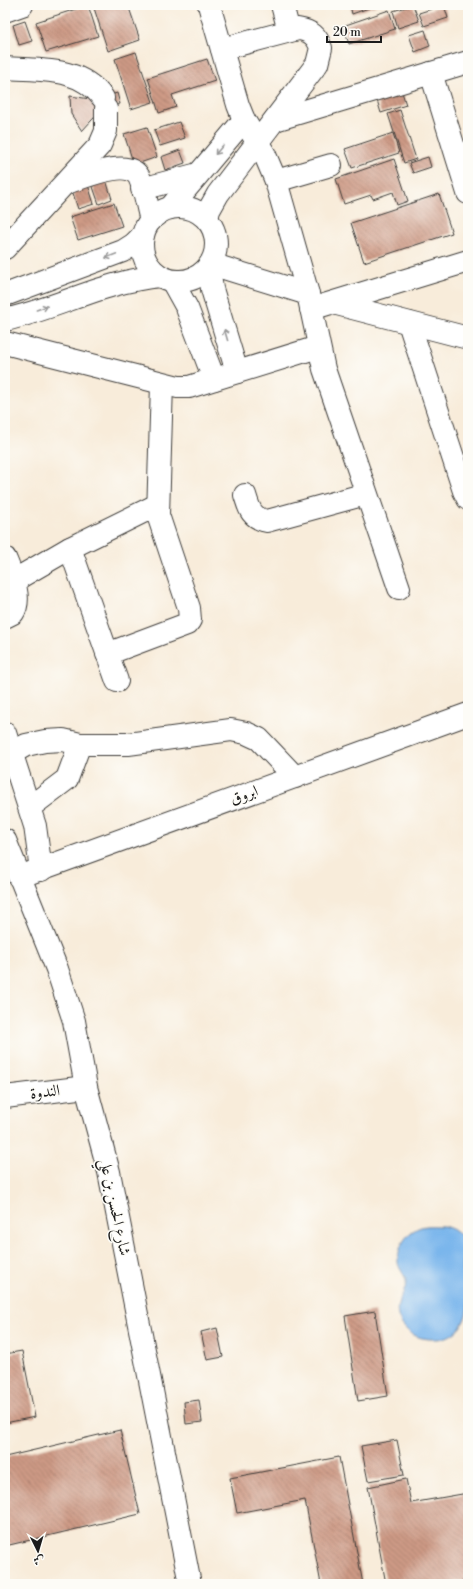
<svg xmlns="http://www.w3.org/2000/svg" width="473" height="1589" font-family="'Libre Bodoni',Amiri,serif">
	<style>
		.water { fill: #7ab6ec; stroke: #4b6984 }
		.building { fill: url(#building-back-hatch) }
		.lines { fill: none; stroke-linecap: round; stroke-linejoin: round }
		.minor-casing { stroke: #3d3b38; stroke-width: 24 }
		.minor { stroke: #fff; stroke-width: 22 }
		.oneway { stroke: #999 }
		.labels { text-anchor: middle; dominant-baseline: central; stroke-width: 3; stroke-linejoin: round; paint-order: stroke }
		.street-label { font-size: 16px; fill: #1c1c1c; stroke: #fdfcf7 }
	</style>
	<defs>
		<pattern id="building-back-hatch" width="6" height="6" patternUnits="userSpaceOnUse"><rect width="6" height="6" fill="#cd9a85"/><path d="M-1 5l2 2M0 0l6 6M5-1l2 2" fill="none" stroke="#a67d6c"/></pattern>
	</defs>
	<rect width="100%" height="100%" fill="#fdfcf7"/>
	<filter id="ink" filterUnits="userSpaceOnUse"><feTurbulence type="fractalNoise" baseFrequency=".025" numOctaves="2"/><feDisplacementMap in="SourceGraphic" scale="8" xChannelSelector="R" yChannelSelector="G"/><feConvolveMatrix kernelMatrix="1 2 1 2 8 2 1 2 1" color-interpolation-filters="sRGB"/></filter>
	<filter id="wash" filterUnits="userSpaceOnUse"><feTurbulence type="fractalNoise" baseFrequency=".012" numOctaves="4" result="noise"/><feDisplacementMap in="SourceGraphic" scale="16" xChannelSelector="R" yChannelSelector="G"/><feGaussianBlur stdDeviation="0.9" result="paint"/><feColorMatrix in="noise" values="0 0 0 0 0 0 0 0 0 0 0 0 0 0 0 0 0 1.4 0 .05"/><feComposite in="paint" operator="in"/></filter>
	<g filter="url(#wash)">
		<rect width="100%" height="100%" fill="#f8ecda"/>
		<!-- water -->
		<path class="water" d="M443,1226C451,1228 458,1231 463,1238C469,1248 461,1261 463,1271C464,1277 467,1283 468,1289C471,1320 458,1345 422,1338C408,1335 394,1320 398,1305C400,1297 406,1291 406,1282C406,1275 399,1270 398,1263C397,1248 406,1232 421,1227C428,1225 436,1226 443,1226Z"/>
		<g id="blocks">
			<!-- building -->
			<g class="building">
				<path d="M88,5L98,36L46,52L36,22Z"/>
				<path d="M93,5H128L140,40L108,51Z"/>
				<path d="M350,5H377L352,14Z"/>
				<path d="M413,5L419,21L398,28L393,11Z"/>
				<path d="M444,5L448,18L424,26L419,13Z"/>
				<path d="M389,10L395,29L349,44L343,26Z"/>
				<path d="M25,21L32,41L19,45L13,25Z"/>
				<path d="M425,30L430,46L415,52L409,35Z"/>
				<path d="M136,52L153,102L131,109L115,59Z"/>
				<path d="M207,59L215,81L172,95L176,107L159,113L148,78Z"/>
				<path d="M402,92L406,105L381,113L377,100Z"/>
				<path d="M117,93L120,104L101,110L82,131L71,114L70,96L97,100Z"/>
				<path d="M400,110L416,159L404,163L388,114Z"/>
				<path d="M179,122L185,138L160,146L154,130Z"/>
				<path d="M147,127L157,157L134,165L124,134Z"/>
				<path d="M393,133L399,153L352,168L345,149Z"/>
				<path d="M180,150L185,163L165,170L161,157Z"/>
				<path d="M428,157L431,167L413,173L409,163Z"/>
				<path d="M394,159L408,201L397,205L393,192L373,199L371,195L344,204L336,179Z"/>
				<path d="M106,180L112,199L99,204L92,184Z"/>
				<path d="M88,185L94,204L78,209L72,190Z"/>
				<path d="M439,194L452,233L364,262L351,223Z"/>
				<path d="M114,203L122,226L78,240L70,217Z"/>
				<path d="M375,1311L388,1396L358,1401L345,1316Z"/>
				<path d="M217,1328L223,1357L207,1360L201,1332Z"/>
				<path d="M22,1351L35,1417L5,1423V1354Z"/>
				<path d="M199,1400L202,1422L186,1424L184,1402Z"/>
				<path d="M120,1430L140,1514L5,1546V1457Z"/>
				<path d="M397,1440L404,1475L368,1481L361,1446Z"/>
				<path d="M339,1457L363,1584H321L305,1500L237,1513L230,1478Z"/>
				<path d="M406,1479L411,1503L468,1493V1580L449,1584H386L368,1487Z"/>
			</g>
		</g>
	</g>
	<g filter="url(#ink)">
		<use href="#blocks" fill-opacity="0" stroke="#3d3b38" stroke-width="1"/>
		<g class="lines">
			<!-- minor casing -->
			<g class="minor-casing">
				<g id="minor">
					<path d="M209,5L238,105L244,120L265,155L276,181L308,294L324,369L399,588"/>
					<path d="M282,5L289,31"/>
					<path d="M5,11L22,5"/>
					<path d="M5,68C42,71 79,66 103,98"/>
					<path d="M431,73L468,193"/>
					<path d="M275,120L468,62"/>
					<path d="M276,181L331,165"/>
					<path d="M66,183C83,178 128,157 139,177C145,189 147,207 151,220"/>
					<path d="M142,189L198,174"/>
					<circle cx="179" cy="244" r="37"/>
					<path d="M170,208L244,120"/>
					<path d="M207,219L209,210L218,194L317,64L321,48C317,36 311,31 298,29L222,49"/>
					<path d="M5,248L100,145L106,131V109"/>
					<path d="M211,264L308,294"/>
					<path d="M209,267L212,289L237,372"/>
					<path d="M172,281L187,308L214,379"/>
					<path d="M5,295L123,251L134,244L143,235"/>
					<path d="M333,303L468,338"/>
					<path d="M311,309L468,261"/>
					<path d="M5,320C58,308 105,281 160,276"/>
					<path d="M409,323L464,491L468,499"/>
					<path d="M5,343L178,387H189L318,347"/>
					<path d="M245,495C249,508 251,518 267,521L366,494"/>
					<path d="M70,548L117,681"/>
					<path d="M5,558C11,573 23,598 13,613L5,617"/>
					<path d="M13,581L70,548L157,505"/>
					<path d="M107,654L187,624L190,620L189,608L158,515L162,384"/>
					<path d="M5,733L35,826L41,870"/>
					<path d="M12,753L26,745L45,741L63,740L80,744H128L231,730L246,733L259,739L295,777"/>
					<path d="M30,807L67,779L80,744"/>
					<path d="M5,840L57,969L74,1021L86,1087L109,1172L190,1584"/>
					<path d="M19,877L468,714"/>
					<path d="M5,1097L86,1087"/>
				</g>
			</g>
			<!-- minor -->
			<use href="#minor" class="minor"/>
		</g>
		<!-- one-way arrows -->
		<defs><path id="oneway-shaft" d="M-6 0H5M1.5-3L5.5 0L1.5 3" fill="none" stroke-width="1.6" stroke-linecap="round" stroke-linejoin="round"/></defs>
		<g class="oneway">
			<use href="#oneway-shaft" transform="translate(219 150) rotate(130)"/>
			<use href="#oneway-shaft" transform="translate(111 256) rotate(159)"/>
			<use href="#oneway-shaft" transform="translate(42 308) rotate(-19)"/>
			<use href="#oneway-shaft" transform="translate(226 335) rotate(-106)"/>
		</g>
	</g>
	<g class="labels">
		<!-- street labels -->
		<g class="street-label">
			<text transform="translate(244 795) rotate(-20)">ابروق</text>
			<text transform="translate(45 1092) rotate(-7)">الندوة</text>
			<text transform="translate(115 1207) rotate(78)">شارع الحسن بن علي</text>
		</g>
	</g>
	<!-- margin -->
	<rect width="473" height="1589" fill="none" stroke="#fdfcf7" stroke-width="20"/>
	<!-- north arrow -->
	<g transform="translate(38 1551) rotate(175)" stroke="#fdfcf7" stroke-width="3" paint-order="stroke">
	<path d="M0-3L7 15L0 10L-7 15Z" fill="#1c1c1c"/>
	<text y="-6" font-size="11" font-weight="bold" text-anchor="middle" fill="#1c1c1c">ش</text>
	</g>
	<!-- scale -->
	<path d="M327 36v6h54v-6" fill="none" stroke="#1c1c1c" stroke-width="2"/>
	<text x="333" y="36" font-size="12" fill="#1c1c1c" stroke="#fdfcf7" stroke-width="3" paint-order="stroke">20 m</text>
</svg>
